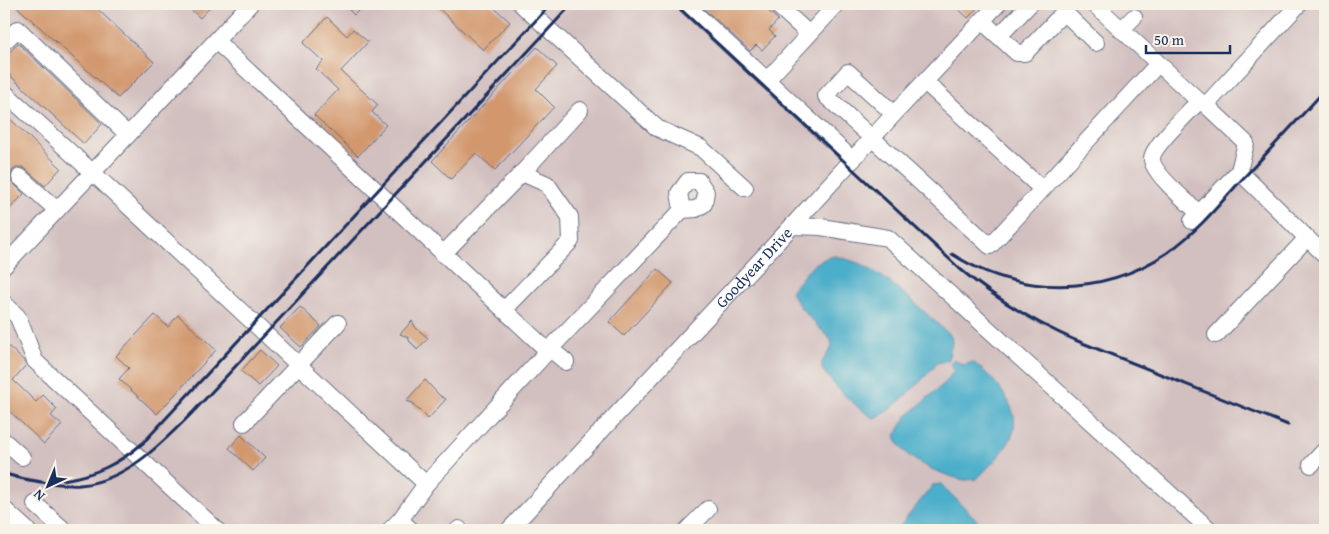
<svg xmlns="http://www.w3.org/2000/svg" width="1329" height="534" font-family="'Gentium Book Plus',serif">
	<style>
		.industrial { fill: #d2bfbf }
		.water { fill: #4baeca; stroke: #336e94 }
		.building { fill: #d2976d }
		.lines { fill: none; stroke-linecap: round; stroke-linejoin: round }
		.minor-casing { stroke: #666e83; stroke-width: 18 }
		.minor { stroke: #fff; stroke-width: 16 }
		.rail { stroke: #1b2f5e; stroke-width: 3 }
		.labels { text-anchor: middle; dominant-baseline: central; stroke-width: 4.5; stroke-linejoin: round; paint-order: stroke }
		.street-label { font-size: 16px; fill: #1b2f5e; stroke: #f7f3e8 }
	</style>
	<rect width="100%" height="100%" fill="#f7f3e8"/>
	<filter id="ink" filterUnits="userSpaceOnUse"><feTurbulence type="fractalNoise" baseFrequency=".02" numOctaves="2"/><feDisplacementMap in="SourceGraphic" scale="10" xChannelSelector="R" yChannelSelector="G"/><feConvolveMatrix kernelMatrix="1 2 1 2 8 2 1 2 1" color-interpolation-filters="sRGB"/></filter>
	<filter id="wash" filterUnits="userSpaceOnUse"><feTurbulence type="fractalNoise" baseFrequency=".0096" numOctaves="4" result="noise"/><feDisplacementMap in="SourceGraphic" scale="20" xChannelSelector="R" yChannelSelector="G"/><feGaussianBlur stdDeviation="1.12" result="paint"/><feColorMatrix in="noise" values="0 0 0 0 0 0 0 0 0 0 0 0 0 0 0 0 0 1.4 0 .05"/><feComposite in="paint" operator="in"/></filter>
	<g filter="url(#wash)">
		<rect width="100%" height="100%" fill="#f1e4c9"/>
		<!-- industrial -->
		<rect class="industrial" x="4" y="4" width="1321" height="526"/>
		<!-- water -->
		<g class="water">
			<path d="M835,256C846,259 858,262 868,268C897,284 926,314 951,336L952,343L948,360L937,363L921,381L894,406L882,415L873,418C853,405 836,388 822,369V362L832,347L831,340C820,328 795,305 791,291C805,275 812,260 835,256Z"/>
			<path d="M954,359L963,365L973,362C991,375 1019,405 1014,429C1010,448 989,466 977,479C973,479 969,480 965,480C949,477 923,467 911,457C904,452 898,444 895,436L906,417L946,382L954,370L950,364Z"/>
			<path d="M941,484L987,530H897L933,485Z"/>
		</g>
		<g id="blocks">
			<!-- building -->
			<g class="building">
				<path d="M14,4H92L154,62L118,98Z"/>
				<path d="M185,4H213L200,18Z"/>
				<path d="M343,4H365L354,15Z"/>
				<path d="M434,4H490L510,22L483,50Z"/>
				<path d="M699,4H761L778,20L769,30L775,36L762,50L756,45L750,51Z"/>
				<path d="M953,4H981L968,18Z"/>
				<path d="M327,17L347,36L353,29L368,42L341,71L378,105L372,112L386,125L358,156L314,115L338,90L316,69L323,61L303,43Z"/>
				<path d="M18,43L102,124L84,144L4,70V58Z"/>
				<path d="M537,47L557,66L536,89L554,107L495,170L476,153L451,179L432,161Z"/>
				<path d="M4,113L61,168L45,186L27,170L22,167H17L13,170L10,175L11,181L24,194L4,215Z"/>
				<path d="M657,269L673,283L624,336L609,322Z"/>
				<path d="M300,307L321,326L301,347L280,328Z"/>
				<path d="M155,315L168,327L178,315L216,350L157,414L119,379L129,368L116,356Z"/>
				<path d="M412,321L416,328L428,338L417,350L413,344L410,342L408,337L400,334Z"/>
				<path d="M4,342L24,361L26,365L13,380L36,402L43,395L57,409L51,416L62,425L44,444L4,406Z"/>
				<path d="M260,350L277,366L258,386L241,371Z"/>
				<path d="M425,380L440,396L446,399L428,419L423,413L415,407L413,403L406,401Z"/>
				<path d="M241,435L265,458L253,471L229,448Z"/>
			</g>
		</g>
	</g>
	<g filter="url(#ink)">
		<use href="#blocks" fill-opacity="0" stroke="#666e83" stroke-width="1"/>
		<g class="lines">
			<!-- minor casing -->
			<g class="minor-casing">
				<g id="minor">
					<path d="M521,4L657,128L701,148L745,188"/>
					<path d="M685,4L853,160"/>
					<path d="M776,4L809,34"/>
					<path d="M1094,4L1199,101L1206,105L1246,143L1239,171L1192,221"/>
					<path d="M982,21L1017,53H1025L1064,12L1096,43"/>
					<path d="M1121,30L1134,17"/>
					<path d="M999,36L1030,4"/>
					<path d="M216,41L548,351L554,352L566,362"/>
					<path d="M4,42L18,29L128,135"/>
					<path d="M767,80L837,4"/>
					<path d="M925,82L1042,189"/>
					<path d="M4,92L92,172L426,484"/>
					<path d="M1206,105L1299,4"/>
					<path d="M894,114L848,72L826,96L990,246L1158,64"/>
					<path d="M1239,171L1307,238"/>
					<path d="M522,173L580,110"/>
					<path d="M20,177L57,210"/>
					<path d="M688,181H699L706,192L704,204L696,209L682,210L679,193Z"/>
					<path d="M1199,213C1188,203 1151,172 1152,158C1153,146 1190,111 1199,101"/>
					<path d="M792,226L821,227L888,238L1210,530"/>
					<path d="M443,254L522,173L547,184L570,217L571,241L504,310"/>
					<path d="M4,266L128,135L250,4"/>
					<path d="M4,303L18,317L35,361L217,530"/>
					<path d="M1216,335L1307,238L1325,255"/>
					<path d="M244,423L338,323"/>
					<path d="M4,441L22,457"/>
					<path d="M1311,465L1325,450"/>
					<path d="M35,504L64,530"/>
					<path d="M4,509L27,530"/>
					<path d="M400,520L411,530"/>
					<path d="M4,530L14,519"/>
					<path d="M390,530L400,520L426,484L548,351L682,210"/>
					<path d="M458,530L459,529"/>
					<path id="s1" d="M509,530L792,226L894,114L998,4"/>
					<path d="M687,530L708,509"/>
				</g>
			</g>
			<!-- minor -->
			<use href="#minor" class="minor"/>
			<!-- rail -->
			<g class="rail">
				<path d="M675,4L960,269C996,299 1032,321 1075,340L1288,425"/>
				<path d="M952,254C1018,296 1101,297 1167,253C1193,235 1214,211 1235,187C1265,155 1295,123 1325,90"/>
				<path d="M4,473C18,479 34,481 49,483C59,484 69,486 80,485C127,481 163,442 194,411L572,4"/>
				<path d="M63,480C96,475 118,464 143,443L551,4"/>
			</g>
		</g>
	</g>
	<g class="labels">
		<!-- street labels -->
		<g class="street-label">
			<text stroke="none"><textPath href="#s1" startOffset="359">Goodyear Drive</textPath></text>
		</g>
	</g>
	<!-- margin -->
	<rect width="1329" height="534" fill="none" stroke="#f7f3e8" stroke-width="20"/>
	<!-- north arrow -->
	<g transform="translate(48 486) rotate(224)" stroke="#f7f3e8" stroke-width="4" paint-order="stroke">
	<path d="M0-4L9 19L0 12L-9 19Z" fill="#1b2f5e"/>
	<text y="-8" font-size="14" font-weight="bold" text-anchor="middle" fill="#1b2f5e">N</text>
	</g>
	<!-- scale -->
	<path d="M1146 45v8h84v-8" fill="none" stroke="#1b2f5e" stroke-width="2.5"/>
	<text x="1154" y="45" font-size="15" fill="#1b2f5e" stroke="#f7f3e8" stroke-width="4" paint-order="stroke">50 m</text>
</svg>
